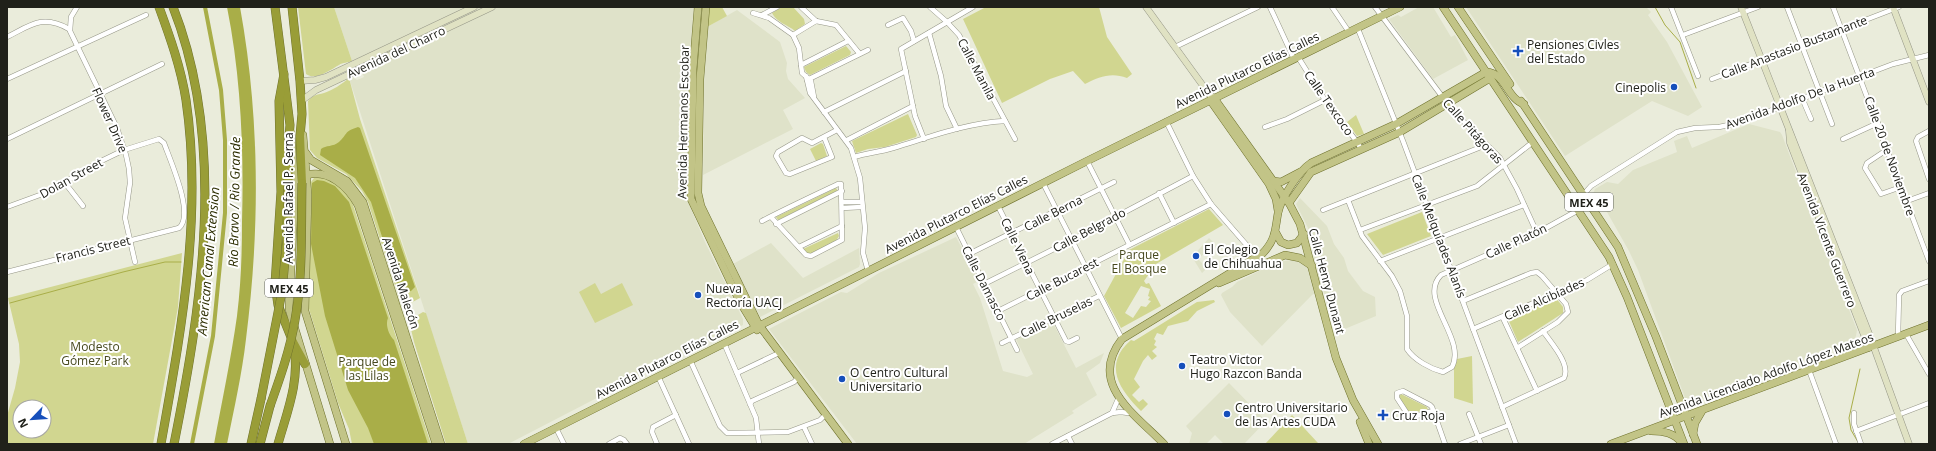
<svg xmlns="http://www.w3.org/2000/svg" width="1936" height="451" font-family="'Open Sans',sans-serif">
	<style>
		.built { fill: #dfe2c9 }
		.green { fill: #d1d690; fill-rule: evenodd }
		.water { fill: #a9ae48 }
		.lines { fill: none; stroke-linecap: round; stroke-linejoin: round }
		.stream { stroke: #a9ae48; stroke-width: 1 }
		.canal { stroke: #a9ae48; stroke-width: 4 }
		.street-casing { stroke: #969788; stroke-width: 5.5 }
		.secondary-casing { stroke: #969788; stroke-width: 7 }
		.primary-casing { stroke: #6f722d; stroke-width: 8 }
		.highway-casing { stroke: #6f722d; stroke-width: 9 }
		.street { stroke: #fff; stroke-width: 4.5 }
		.secondary { stroke: #e0e2c3; stroke-width: 6 }
		.primary { stroke: #c2c487; stroke-width: 7 }
		.highway { stroke: #999d37; stroke-width: 8 }
		.highway-bridge-casing { stroke: #6f722d; stroke-width: 9; stroke-linecap: butt }
		.highway-bridge { stroke: #999d37; stroke-width: 8 }
		.poi-dot { fill: #164fbb; stroke: #fff; stroke-width: 1.5 }
		.labels { text-anchor: middle; dominant-baseline: central; stroke-width: 4; stroke-linejoin: round; paint-order: stroke }
		.shield { fill: #fff; stroke: #63645f; stroke-width: 1 }
		.shield-label { font-size: 11px; font-weight: bold; fill: #20211a }
		.poi-label { font-size: 12px; fill: #20211a; stroke: #fff; text-anchor: start }
		.street-label { font-size: 12px; fill: #20211a; stroke: #fff }
		.park-label { font-size: 12px; fill: #47491f; stroke: #fff }
		.water-label { font-size: 13px; font-style: italic; fill: #2d2e02; stroke: #fff }
	</style>
	<rect width="100%" height="100%" fill="#eaecdb"/>
	<!-- built -->
	<g class="built">
		<path d="M334,7H694L686,96H682L681,108H685V115H688L687,199L705,242L743,319V325L722,336L720,335L701,344L508,444H468L349,78L352,77L357,80L364,77L356,59L352,61Z"/>
		<path d="M1419,7H1433L1451,37L1455,35L1468,60L1433,79L1389,19L1398,15L1401,17Z"/>
		<path d="M1466,7H1646L1651,12L1648,15L1667,42L1702,107L1688,116L1652,101L1565,156Z"/>
		<path d="M737,10L780,42L787,63L786,71L788,79L805,98L783,110L793,129L703,175L704,71L707,27Z"/>
		<path d="M1749,124L1780,132L1782,135L1810,209L1809,212L1812,221H1814L1857,330L1856,336L1852,343L1695,402H1691L1689,398H1685L1638,270L1629,251L1603,205L1600,207L1593,194L1595,189L1607,182L1618,184L1633,170L1677,152L1674,141L1687,136L1692,148Z"/>
		<path d="M1300,198L1327,226L1334,244L1344,258L1348,271L1363,291L1375,297L1376,316L1335,333L1323,288L1312,295L1262,346L1230,312L1221,295L1222,293L1232,287L1237,282L1277,262L1292,260L1298,262L1316,257L1308,228L1296,204Z"/>
		<path d="M956,237L979,281L973,284L980,298L1003,371L1027,377L1033,374L1016,339L1052,321L1076,368L1104,353L1100,363L1086,373L1097,395L1072,411L1074,413L1024,444H857L769,329L841,292L847,293L879,273Z"/>
		<path d="M1209,238L1214,243L1213,246L1198,259L1207,268L1202,273L1192,257Z"/>
		<path d="M771,243L803,278L859,248L860,264L859,267L760,317L733,264Z"/>
		<path d="M1229,383L1266,421L1244,444H1224L1215,435L1206,444H1189L1192,433L1186,426Z"/>
	</g>
	<!-- green -->
	<g class="green">
		<path d="M298,7H334L352,61C348,63 343,62 339,65C330,70 316,81 306,74Z"/>
		<path d="M709,7H722L727,16L707,27Z"/>
		<path d="M782,7H793L804,19L805,24L795,31C788,25 776,22 772,13Z"/>
		<path d="M986,7H1099L1107,37L1132,74L1127,78C1111,72 1099,77 1085,84L1073,71L1050,79L1002,103L963,19Z"/>
		<path d="M846,46L851,52L850,55L810,75L806,72L804,67Z"/>
		<path d="M349,78L360,119L420,298L409,304L400,301L368,202L362,191L346,174L317,158L310,150L308,101C313,95 316,95 324,93C333,90 342,84 349,78Z"/>
		<path d="M908,114L917,135L916,137L885,147L868,149L856,153L852,141Z"/>
		<path d="M1356,115L1364,134L1357,136L1347,122Z"/>
		<path d="M821,143L823,144L827,156L816,161L810,149Z"/>
		<path d="M314,178C330,176 344,190 352,202L431,444H352L349,429L338,403L309,309L311,182Z"/>
		<path d="M836,188L838,191L778,220L776,217Z"/>
		<path d="M1209,209L1223,225L1156,264L1144,281L1146,284L1149,283L1161,306L1121,328L1104,296L1129,250ZM1141,286L1150,289L1148,296L1150,297L1148,300L1151,301L1146,307L1141,306L1133,318L1125,313Z"/>
		<path d="M1422,212L1431,236L1383,255L1367,234Z"/>
		<path d="M838,233L839,236L836,241L809,255L803,249Z"/>
		<path d="M182,253L178,307L153,444H7V416L15,388L20,362L19,344L8,298ZM20,407H44V431H20Z"/>
		<path d="M595,283L601,294L622,283L633,305L595,323L579,292Z"/>
		<path d="M1556,298L1563,307V313L1518,342L1508,319Z"/>
		<path d="M1214,300L1215,302L1197,311L1188,321L1168,326L1163,335L1157,333L1154,339L1156,341L1154,345L1157,347L1152,351L1157,356L1152,360L1148,355L1143,361L1134,379L1140,387L1132,395L1139,402L1143,399L1148,404L1141,411C1120,390 1102,365 1131,340L1134,341L1197,302Z"/>
		<path d="M423,312L426,313L468,444H446L414,342L410,325L413,318Z"/>
		<path d="M1472,356L1473,404L1454,398V368L1457,359Z"/>
		<path d="M1401,394L1427,407L1428,410L1410,415L1398,396Z"/>
		<path d="M1292,415L1318,443L1265,444Z"/>
	</g>
	<!-- water -->
	<g class="water">
		<path d="M227,7H240C260,117 260,229 246,339C242,374 234,409 227,444H214C222,401 231,359 237,316C241,284 242,253 242,222C244,150 241,77 227,7Z"/>
		<path d="M358,127L360,128L415,287L411,291L401,293L399,290L371,202L355,178L320,155L321,149C326,145 333,147 339,142C348,134 343,132 358,127Z"/>
		<path d="M317,180L324,181L335,186L349,202L388,318C385,325 389,335 394,340L428,444H374L368,428L348,390L325,316L311,244L312,183Z"/>
	</g>
	<g class="lines">
		<!-- stream -->
		<g class="stream">
			<path d="M1655,7L1665,25L1680,42L1696,88"/>
			<path d="M10,303L123,272L165,262H181"/>
			<path d="M1858,442L1851,430L1849,418L1860,369"/>
		</g>
		<!-- canal -->
		<path class="canal" d="M192,444L213,336L225,213V140L221,90L205,7"/>
		<!-- street casing -->
		<g class="street-casing">
			<g id="street">
				<path d="M77,7L71,17L70,31L117,128L126,155L129,169L130,183L125,218L135,262"/>
				<path d="M801,7L816,21L836,25L859,53"/>
				<path d="M930,7L947,22L959,35L1015,139"/>
				<path d="M1270,7L1294,59"/>
				<path d="M1332,7L1349,32"/>
				<path d="M1375,7L1453,111L1500,158L1517,189L1537,233"/>
				<path d="M1671,7L1698,76"/>
				<path d="M1787,7L1832,124"/>
				<path d="M1833,7L1929,261"/>
				<path d="M753,13L769,18L793,35L799,48L802,73L811,81L814,97"/>
				<path d="M762,15L777,7"/>
				<path d="M888,25L903,18L911,31L914,41"/>
				<path d="M1358,29L1403,141L1516,444"/>
				<path d="M929,33L941,76L946,106L957,129"/>
				<path d="M793,35L816,21"/>
				<path d="M1683,35L1758,7"/>
				<path d="M7,37C31,25 43,14 69,29"/>
				<path d="M1175,47L1258,7"/>
				<path d="M1298,57L1325,100L1357,142L1361,149"/>
				<path d="M801,65L848,41"/>
				<path d="M806,76L810,93L851,148L860,178L865,228L863,253L868,271"/>
				<path d="M7,79L146,15"/>
				<path d="M1712,79L1899,7"/>
				<path d="M807,80L868,50"/>
				<path d="M1802,98L1811,119"/>
				<path d="M824,112L906,71"/>
				<path d="M1166,121L1193,176L1211,204L1257,257"/>
				<path d="M1265,127L1287,119L1325,100"/>
				<path d="M824,137L832,157L790,174L786,173L776,156L778,152L802,138L812,143L837,130"/>
				<path d="M7,139L162,64"/>
				<path d="M924,139L915,116L901,49L973,7"/>
				<path d="M1843,139L1878,123"/>
				<path d="M847,140L913,106"/>
				<path d="M1888,149L1867,163L1865,168L1881,194L1901,187"/>
				<path d="M854,157C867,153 880,152 893,148C930,137 966,123 1005,121"/>
				<path d="M1087,161L1129,244"/>
				<path d="M1929,179L1916,141L1918,137L1929,131"/>
				<path d="M65,183L83,206"/>
				<path d="M1043,183L1122,339"/>
				<path d="M1159,193L1174,223"/>
				<path d="M1348,200L1362,236L1392,276L1400,291L1407,316V349C1414,360 1431,369 1443,372L1452,367C1467,338 1417,299 1441,275L1537,233L1575,212L1584,194L1591,186L1677,132L1695,128L1719,127L1738,123L1893,64L1929,55"/>
				<path d="M1907,201L1929,193"/>
				<path d="M842,202H862"/>
				<path d="M998,206L1066,341L1069,342L1077,338"/>
				<path d="M7,207L48,192L97,163L124,150L159,139L164,143C170,160 195,215 179,228L7,272"/>
				<path d="M842,208L862,207"/>
				<path d="M1323,210L1486,145"/>
				<path d="M762,221C787,208 813,196 838,184H841L842,240L811,256L806,255L771,217"/>
				<path d="M776,224L842,191"/>
				<path d="M956,227L1017,350"/>
				<path d="M1360,230L1477,186L1533,142"/>
				<path d="M799,247L842,226"/>
				<path d="M969,254L1114,182"/>
				<path d="M1380,261L1524,205"/>
				<path d="M984,284L1072,240L1193,176"/>
				<path d="M1463,301L1531,273L1537,272L1542,276L1566,304L1568,312L1558,322L1517,348"/>
				<path d="M998,311L1211,204"/>
				<path d="M1503,318L1537,391"/>
				<path d="M1473,329L1587,280L1613,264"/>
				<path d="M1906,334L1929,374"/>
				<path d="M1898,337L1899,295L1902,291L1929,281"/>
				<path d="M724,343L756,418L759,444"/>
				<path d="M1002,343L1099,296"/>
				<path d="M690,360L720,426L727,433L788,432L820,420L825,415"/>
				<path d="M1809,370L1836,444"/>
				<path d="M737,373L779,353"/>
				<path d="M658,376L689,444"/>
				<path d="M750,404L752,401L794,382L798,378"/>
				<path d="M1502,407L1564,378C1571,364 1551,343 1543,331"/>
				<path d="M1433,411L1410,418L1397,398V393L1403,391L1430,405L1432,407L1445,444"/>
				<path d="M1112,413L1119,397"/>
				<path d="M1854,413V424L1861,444"/>
				<path d="M1469,414L1481,444"/>
				<path d="M804,427L812,444"/>
				<path d="M556,428L564,444"/>
				<path d="M1856,431L1929,403"/>
				<path d="M1068,436L1072,444"/>
				<path d="M609,444L620,438L624,440L627,444"/>
				<path d="M657,444L652,432L653,427L676,415"/>
				<path d="M1052,444L1112,413L1121,412L1128,413L1131,411"/>
				<path d="M1460,444L1509,425"/>
			</g>
		</g>
		<!-- secondary casing -->
		<g class="secondary-casing">
			<g id="secondary">
				<path d="M1146,7L1209,94L1214,98"/>
				<path d="M1741,7L1868,331L1909,444"/>
				<path d="M1893,7L1929,102"/>
				<path d="M300,81L315,80L326,77L474,7"/>
				<path d="M301,101L316,90L492,7"/>
				<path d="M1789,131L1790,143L1869,348"/>
			</g>
		</g>
		<!-- primary casing -->
		<g class="primary-casing">
			<g id="primary">
				<path d="M698,7L693,69L691,199L740,302L757,330"/>
				<path d="M706,7L700,79L698,193L701,206L759,325L848,444"/>
				<path d="M1443,7L1609,257L1627,297L1684,444"/>
				<path d="M1458,7L1510,84"/>
				<path d="M1214,98L1289,203L1300,224L1336,358L1353,400L1378,444"/>
				<path d="M1210,100L1269,184L1276,199L1278,211"/>
				<path d="M1521,101L1618,247L1656,337L1697,444"/>
				<path d="M291,133L295,190L289,309L330,444"/>
				<path d="M303,135L308,195L305,311L346,444"/>
				<path d="M306,153L311,160L347,181L363,202L441,444"/>
				<path d="M307,175C329,169 348,187 358,205L436,444"/>
				<path d="M1274,181L1281,182L1300,172"/>
				<path d="M1289,203L1311,172L1400,132L1487,80H1491"/>
				<path d="M1276,233L1281,242L1288,245L1297,243L1304,234"/>
				<path d="M1219,283L1285,255L1300,258L1312,266"/>
				<path d="M1360,422L1369,444"/>
				<path d="M1651,431C1664,431 1674,433 1682,443"/>
				<path d="M1693,434L1695,423L1702,411"/>
				<path d="M524,444L1087,161L1400,7"/>
				<path d="M1164,444C1135,414 1087,384 1122,339L1263,253C1276,239 1275,230 1278,213C1281,198 1299,171 1311,163L1396,124L1486,72C1505,72 1507,99 1524,104"/>
				<path d="M1611,444L1929,325"/>
			</g>
		</g>
		<!-- highway casing -->
		<g class="highway-casing">
			<g id="highway">
				<path d="M159,7C170,37 181,68 186,100C203,216 181,331 161,444"/>
				<path d="M173,7C227,144 202,304 174,444"/>
				<path d="M275,7L290,125L288,149V172"/>
				<path d="M292,7L300,81L302,114L300,136L302,183"/>
				<path d="M284,74L279,101L281,192L275,284L278,305L293,342L305,364"/>
				<path d="M251,444L261,399"/>
				<path d="M260,444L270,406"/>
				<path d="M278,444C287,412 300,381 294,347"/>
			</g>
		</g>
		<!-- street -->
		<use href="#street" class="street"/>
		<!-- secondary -->
		<use href="#secondary" class="secondary"/>
		<!-- primary -->
		<use href="#primary" class="primary"/>
		<!-- highway -->
		<use href="#highway" class="highway"/>
		<!-- highway-bridge casing -->
		<g class="highway-bridge-casing">
			<g id="highway-bridge">
				<path d="M261,399L282,292L287,238L288,172"/>
				<path d="M270,406C280,378 290,350 295,320C303,276 301,228 302,183"/>
			</g>
		</g>
		<!-- highway-bridge -->
		<use href="#highway-bridge" class="highway-bridge"/>
	</g>
	<!-- markers -->
	<g class="poi-dot">
		<path d="M1516 45h4v4h4v4h-4v4h-4v-4h-4v-4h4z"/>
		<circle cx="1674" cy="87" r="4"/>
		<circle cx="1196" cy="256" r="4"/>
		<circle cx="698" cy="295" r="4"/>
		<circle cx="1182" cy="366" r="4"/>
		<circle cx="842" cy="379" r="4"/>
		<circle cx="1227" cy="414" r="4"/>
		<path d="M1381 409h4v4h4v4h-4v4h-4v-4h-4v-4h4z"/>
	</g>
	<g class="labels">
		<!-- shield labels -->
		<g class="shield">
			<rect x="1565" y="193" width="48" height="18" rx="3"/>
			<rect x="265" y="279" width="48" height="18" rx="3"/>
		</g>
		<g class="shield-label">
			<text x="1589" y="202">MEX 45</text>
			<text x="289" y="288">MEX 45</text>
		</g>
		<!-- poi labels -->
		<g class="poi-label">
			<text x="1527" y="44">Pensiones Civles<tspan x="1527" dy="14">del Estado</tspan></text>
			<text x="1666" y="87" text-anchor="end">Cinepolis</text>
			<text x="1204" y="249">El Colegio<tspan x="1204" dy="14">de Chihuahua</tspan></text>
			<text x="706" y="288">Nueva<tspan x="706" dy="14">Rectoría UACJ</tspan></text>
			<text x="1190" y="359">Teatro Victor<tspan x="1190" dy="14">Hugo Razcon Banda</tspan></text>
			<text x="850" y="372">O Centro Cultural<tspan x="850" dy="14">Universitario</tspan></text>
			<text x="1235" y="407">Centro Universitario<tspan x="1235" dy="14">de las Artes CUDA</tspan></text>
			<text x="1392" y="415">Cruz Roja</text>
		</g>
		<!-- street labels -->
		<g class="street-label">
			<text transform="translate(1794 47) rotate(-21)">Calle Anastasio Bustamante</text>
			<text transform="translate(396 52) rotate(-25)">Avenida del Charro</text>
			<text transform="translate(977 69) rotate(62)">Calle Manila</text>
			<text transform="translate(1247 70) rotate(-26)">Avenida Plutarco Elías Calles</text>
			<text transform="translate(1800 98) rotate(-20)">Avenida Adolfo De la Huerta</text>
			<text transform="translate(1329 103) rotate(55)">Calle Texcoco</text>
			<text transform="translate(110 120) rotate(66)">Flower Drive</text>
			<text transform="translate(683 122) rotate(-89)">Avenida Hermanos Escobar</text>
			<text transform="translate(1473 131) rotate(48)">Calle Pitágoras</text>
			<text transform="translate(1890 156) rotate(70)">Calle 20 de Noviembre</text>
			<text transform="translate(71 178) rotate(-29)">Dolan Street</text>
			<text transform="translate(288 198) rotate(-90)">Avenida Rafael P. Serna</text>
			<text transform="translate(1053 213) rotate(-27)">Calle Berna</text>
			<text transform="translate(956 214) rotate(-27)">Avenida Plutarco Elías Calles</text>
			<text transform="translate(1089 230) rotate(-28)">Calle Belgrado</text>
			<text transform="translate(1439 236) rotate(69)">Calle Melquíades Alanís</text>
			<text transform="translate(1827 240) rotate(69)">Avenida Vicente Guerrero</text>
			<text transform="translate(1516 241) rotate(-25)">Calle Platón</text>
			<text transform="translate(1018 246) rotate(64)">Calle Viena</text>
			<text transform="translate(93 249) rotate(-14)">Francis Street</text>
			<text transform="translate(1062 279) rotate(-27)">Calle Bucarest</text>
			<text transform="translate(1327 281) rotate(75)">Calle Henry Dunant</text>
			<text transform="translate(401 283) rotate(72)">Avenida Malecón</text>
			<text transform="translate(984 283) rotate(63)">Calle Damasco</text>
			<text transform="translate(1544 299) rotate(-24)">Calle Alcibíades</text>
			<text transform="translate(1056 317) rotate(-26)">Calle Bruselas</text>
			<text transform="translate(667 359) rotate(-27)">Avenida Plutarco Elías Calles</text>
			<text transform="translate(1766 375) rotate(-20)">Avenida Licenciado Adolfo López Mateos</text>
		</g>
		<!-- park labels -->
		<g class="park-label">
			<text x="1139" y="254">Parque<tspan x="1139" dy="14">El Bosque</tspan></text>
			<text x="95" y="346">Modesto<tspan x="95" dy="14">Gómez Park</tspan></text>
			<text x="367" y="361">Parque de<tspan x="367" dy="14">las Lilas</tspan></text>
		</g>
		<!-- water labels -->
		<g class="water-label">
			<text transform="translate(234 202) rotate(-89)">Río Bravo / Rio Grande</text>
			<text transform="translate(208 261) rotate(-85)">American Canal Extension</text>
		</g>
	</g>
	<!-- border -->
	<rect width="1936" height="451" fill="none" stroke="#20211a" stroke-width="16"/>
	<!-- north arrow -->
	<g transform="translate(32 419) rotate(245)"><circle r="19" fill="#ffffff" stroke="#a6a6a3"/>
	<path d="M0-3L7 15L0 10L-7 15Z" fill="#164fbb"/>
	<text y="-6" font-size="11" font-weight="bold" text-anchor="middle" fill="#20211a">N</text>
	</g>
</svg>
